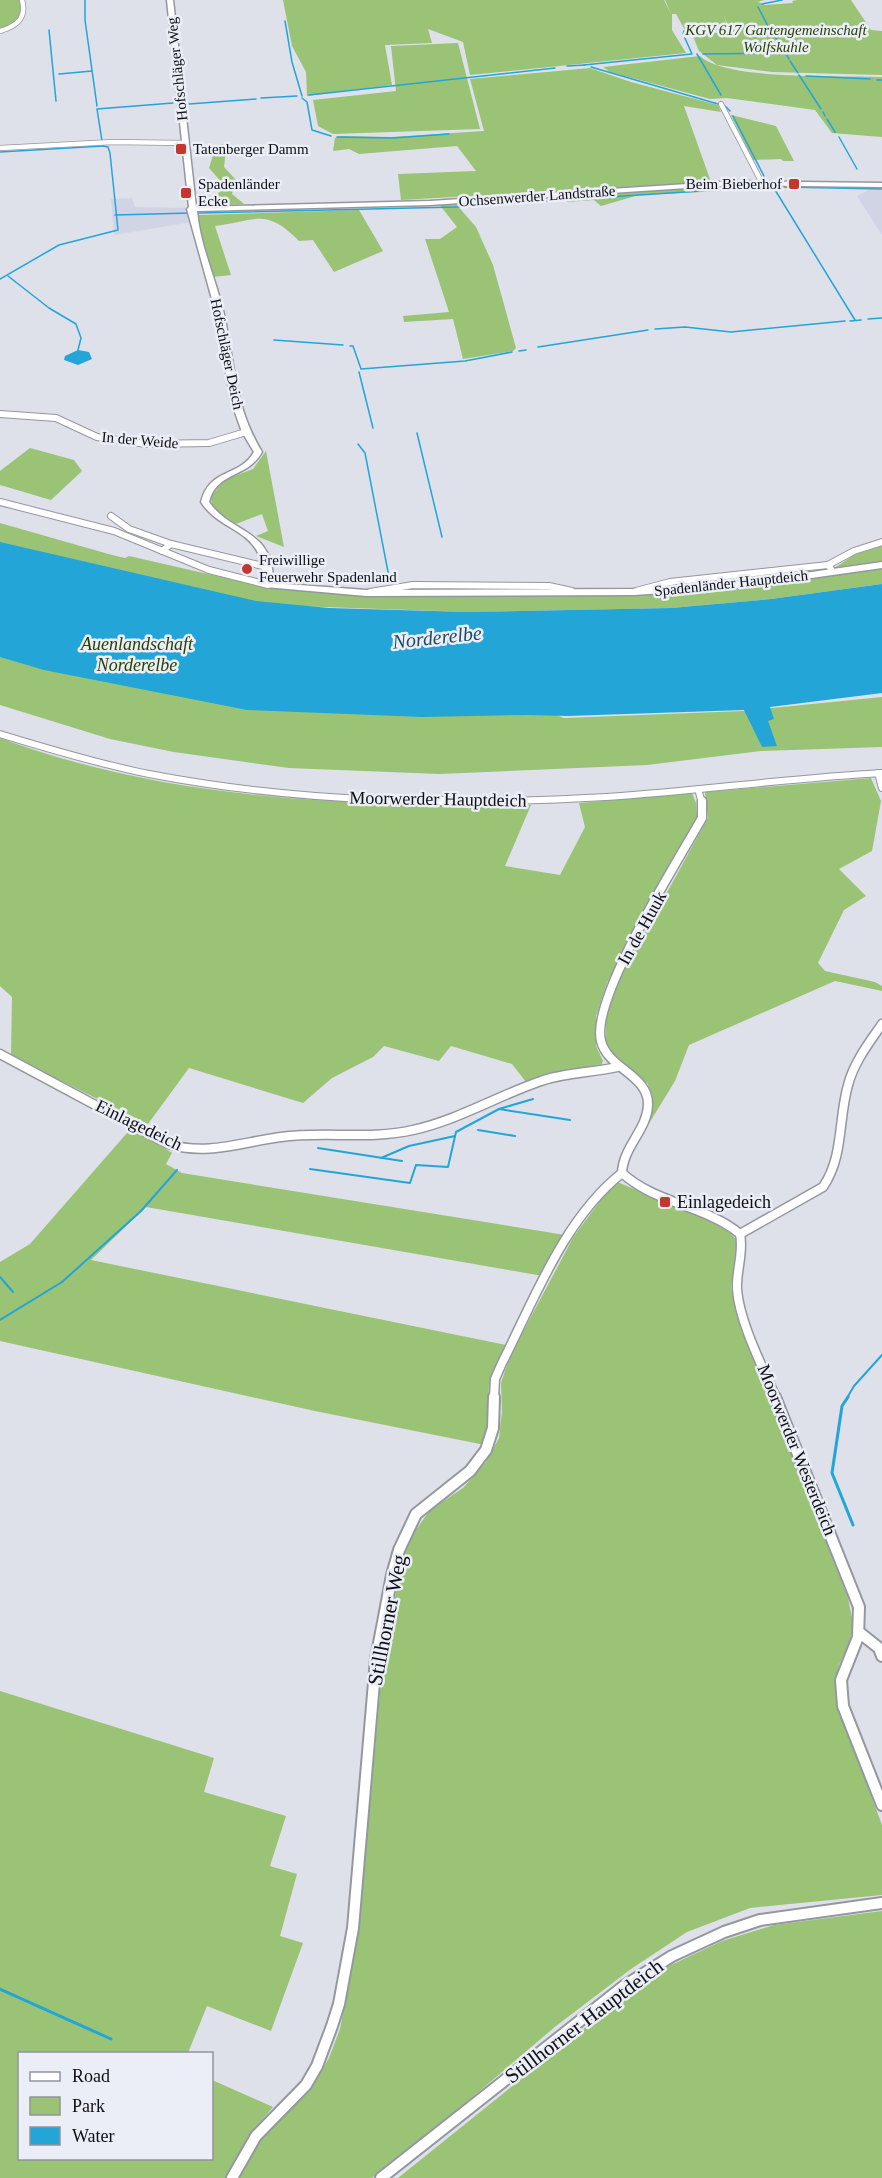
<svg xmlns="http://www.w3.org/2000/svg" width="882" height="2178" font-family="Georgia,serif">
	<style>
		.built { fill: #d1d4e5 }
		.green { fill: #9ac376 }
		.water { fill: #23a5d7 }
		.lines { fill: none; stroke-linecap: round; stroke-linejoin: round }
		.stream-far2 { stroke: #23a5d7; stroke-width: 1.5 }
		.stream-far1 { stroke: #23a5d7; stroke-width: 2 }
		.stream { stroke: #23a5d7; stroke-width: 3 }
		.street-far3-casing { stroke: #9597a0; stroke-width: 6 }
		.street-far2-casing { stroke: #9597a0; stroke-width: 8 }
		.street-far1-casing { stroke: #9597a0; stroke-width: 11 }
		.street-casing { stroke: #9597a0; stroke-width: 14 }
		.secondary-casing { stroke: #9597a0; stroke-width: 3 }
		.street-far3 { stroke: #fff; stroke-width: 4.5 }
		.street-far2 { stroke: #fff; stroke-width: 6 }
		.street-far1 { stroke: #fff; stroke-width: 8 }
		.street { stroke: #fff; stroke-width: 10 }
		.secondary { fill: #fff; fill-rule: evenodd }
		.poi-dot { fill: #c5372e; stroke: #ebedf7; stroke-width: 2 }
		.labels { text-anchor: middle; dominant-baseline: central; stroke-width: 5; stroke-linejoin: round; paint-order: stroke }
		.far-park-label { font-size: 15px; font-style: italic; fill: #254200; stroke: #ebedf7 }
		.far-street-label { font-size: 15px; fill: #0e0f12; stroke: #ebedf7 }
		.far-poi-label { font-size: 15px; fill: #0e0f12; stroke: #ebedf7; text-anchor: start }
		.park-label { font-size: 18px; font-style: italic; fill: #254200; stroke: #ebedf7 }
		.street-label { font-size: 18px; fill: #0e0f12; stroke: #ebedf7 }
		.poi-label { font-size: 18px; fill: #0e0f12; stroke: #ebedf7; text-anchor: start }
		.water-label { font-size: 20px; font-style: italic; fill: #1a4b61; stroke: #ebedf7 }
		.near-street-label { font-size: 21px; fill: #0e0f12; stroke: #ebedf7 }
	</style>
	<rect width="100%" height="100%" fill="#dee0ea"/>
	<!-- built -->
	<g class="built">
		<path d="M864,185L877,186L882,191V235L857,196L871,189Z"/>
		<path d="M132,198L135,207L187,208L192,222L114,235L111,199Z"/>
	</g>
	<!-- green -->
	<g class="green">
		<path d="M0,0H21L23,15L14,24L2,30L0,27Z"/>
		<path d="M283,0H664L671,14L665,0H764L758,2L765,5L793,3L792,1L797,0H851L871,30L882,31V75L773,72L717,65L699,51L692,34L731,32L724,16L728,28L685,30L676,14H672V30L686,53L470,75L463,42L428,29L432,43L385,45L392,85L307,96L306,72L292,46Z"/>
		<path d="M458,43L480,129L333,134L318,126L313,100L396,91L391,46Z"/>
		<path d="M700,56C726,81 843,75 882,77V137L832,133L815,110L727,98L710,99L610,72L603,67Z"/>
		<path d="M590,68L631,82L718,105L721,112L684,106L711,182L401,200L398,174L476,171L457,146L359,154L349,149L333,151L335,138L340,136L391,137L484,131L470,79Z"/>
		<path d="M731,115L776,126L794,161H783L781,159L753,160Z"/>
		<path d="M227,143L224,167L236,180L232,194L244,204L207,206L225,186L209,168L216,146Z"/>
		<path d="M761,183L765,189L639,195L601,206L594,200L567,202L564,195Z"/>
		<path d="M455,203L476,227L493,265L516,348L513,351L463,359L453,319L404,322L403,316L449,312L425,239H440L457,227L439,204Z"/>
		<path d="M359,210L383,251L334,272L313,240L299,241C265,207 256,221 215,226L231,275L213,277L196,215Z"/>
		<path d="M30,448L74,460L82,471L51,500L0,485V471Z"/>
		<path d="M266,451L284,547L256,536L268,531L262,514L236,524L212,509L211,497L224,480L253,469Z"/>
		<path d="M0,523L112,555L125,558L129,556L269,588L396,596H554L677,593L785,582L882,568V584L771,599L671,608L467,612L295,606L564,718L742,711L882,697V747L761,751L647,765L439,774L289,768L174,752L110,739L0,705Z"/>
		<path d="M882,546V561L836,567L854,555Z"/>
		<path d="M0,738C169,801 352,806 531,805L505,866L560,875L585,827L579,803L692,793L696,803L697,817L607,983L596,1016V1046L603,1061L601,1066L570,1069L526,1082L512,1064L451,1046L439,1061L384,1046L373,1057L332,1078L303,1103L189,1068L148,1124L11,1056L12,997L0,986Z"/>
		<path d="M871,778L881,801L872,851L839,869L866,896L844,910L818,963L825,971L875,982L882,986V991L835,981L689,1045L675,1081L631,1153L653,1109L648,1084L620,1062L606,1045V1017L616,985L708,818L705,792Z"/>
		<path d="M138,1132L172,1153L166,1164L182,1173L565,1235L543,1276L146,1207L91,1260L506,1345L489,1386L485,1445L315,1411L0,1341V1262L30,1244L127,1133Z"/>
		<path d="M615,1181L727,1228L737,1241L731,1288L736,1309L759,1375L848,1598L853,1623L849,1645L839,1665L835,1688L838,1707L882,1825V1895L750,1908L687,1932L631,1969L556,2026L442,2123L372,2178H237L261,2138L310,2091L329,2058L340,2029L359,1928L383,1659L402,1561L413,1534L430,1510L463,1488L486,1462L499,1438L502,1411L501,1383L510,1356L574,1236Z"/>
		<path d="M0,1691L214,1758L204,1792L286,1816L270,1866L297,1874L280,1936L303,1943L271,2031L207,2006L188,2053L20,2054V2158H212V2080L273,2107L249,2135L228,2178H0Z"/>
		<path d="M882,1911V2178H398L612,2006L669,1966L722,1941L774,1925Z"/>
	</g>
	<!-- water -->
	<g class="water">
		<path d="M78,350L89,352L92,359L78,365L64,360L65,356Z"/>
		<path d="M0,542L256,601L329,608L467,612L671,608L771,599L882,584V693L770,707L774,719L768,721L777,746L762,747L744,710L567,716L527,715L422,717L247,710L44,670L0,657Z"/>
	</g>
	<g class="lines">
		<!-- stream-far2 -->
		<g class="stream-far2">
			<path d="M85,0V20L97,106"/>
			<path d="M762,4L782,0"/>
			<path d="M285,21L292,62L302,96"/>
			<path d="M770,28L783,50"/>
			<path d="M49,30L56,101"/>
			<path d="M683,34L684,31L768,26L758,7"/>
			<path d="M785,52L789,59"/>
			<path d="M697,54L721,95"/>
			<path d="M703,54L785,53"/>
			<path d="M790,61L798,73"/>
			<path d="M584,65L692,54L684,36"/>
			<path d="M567,66L585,65"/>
			<path d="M591,67L718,104"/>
			<path d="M59,74L92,71"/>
			<path d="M799,75L821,109"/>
			<path d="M806,76L870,79"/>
			<path d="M877,80H882"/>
			<path d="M309,95L555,68"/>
			<path d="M261,98L297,96"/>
			<path d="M302,98L307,102L312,130L331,136"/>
			<path d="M189,104L256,99"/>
			<path d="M725,106L730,111"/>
			<path d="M823,112L825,116"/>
			<path d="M733,116L766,180"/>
			<path d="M827,119L835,132"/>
			<path d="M337,137L393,138L449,134"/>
			<path d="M839,137L857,169"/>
			<path d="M102,141L97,109L173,103"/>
			<path d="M0,152L103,146"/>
			<path d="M772,185L855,320"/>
			<path d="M784,187L882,189"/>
			<path d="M197,213L455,207L763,187"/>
			<path d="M115,215L191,213"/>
			<path d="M8,276L49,308L76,324L81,338L78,350"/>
			<path d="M0,279L59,245L118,230L110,153L108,147L103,146L102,143"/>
			<path d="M868,319L882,318"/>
			<path d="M850,321L861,320"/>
			<path d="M655,329L685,327L731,332L845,321"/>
			<path d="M274,340L343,345"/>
			<path d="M350,346H353L361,369L465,361L512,352"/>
			<path d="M538,347L648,330"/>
			<path d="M519,351L526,350"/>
			<path d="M359,372L373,428"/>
			<path d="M417,433L442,537"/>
			<path d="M358,444L365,453L389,577"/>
		</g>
		<!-- stream-far1 -->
		<g class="stream-far1">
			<path d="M499,1109L570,1120"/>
			<path d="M478,1130L515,1136"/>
			<path d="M318,1148L402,1161"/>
			<path d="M381,1158L409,1146L455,1136"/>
			<path d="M310,1169L410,1183L416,1165L448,1167L456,1132L499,1109L533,1099"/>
			<path d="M0,1277L13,1292"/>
			<path d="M0,1320L62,1282L141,1211L177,1170"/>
			<path d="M847,1398L854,1386L882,1355"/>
		</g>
		<!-- stream -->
		<g class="stream">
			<path d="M848,1397L842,1406L832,1473L853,1525"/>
			<path d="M0,1989L111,2039"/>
		</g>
		<!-- street-far3 casing -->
		<g class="street-far3-casing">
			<g id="street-far3">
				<path d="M0,31C17,26 27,18 22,0"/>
				<path d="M721,104L762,183"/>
				<path d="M0,148L113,142L184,143"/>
			</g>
		</g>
		<!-- street-far2 casing -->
		<g class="street-far2-casing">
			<g id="street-far2">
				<path d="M0,414L56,418L97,437L146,444L209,443L246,432"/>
				<path d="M0,502L114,531L209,570L268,585"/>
				<path d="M111,516L129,529L171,544"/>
				<path d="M162,551L171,544L267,567"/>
				<path d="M831,569L828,565L854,551L882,542"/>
				<path d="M636,591L670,582L828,565"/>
				<path d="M370,592L413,585L549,586L572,591"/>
				<path d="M0,734C49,749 99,764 149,774C300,803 453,806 606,797C698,791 790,778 882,773"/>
				<path d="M878,773L882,788"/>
				<path d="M698,789L702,803"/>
			</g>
		</g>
		<!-- street-far1 casing -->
		<g class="street-far1-casing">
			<g id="street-far1">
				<path d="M416,801H506"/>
				<path d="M0,1054L168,1144C207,1156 242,1142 281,1137C324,1131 369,1140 413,1130C458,1120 497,1096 541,1081C566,1072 591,1073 617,1067"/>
				<path d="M622,1173C623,1147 647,1130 648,1105C649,1075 608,1069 601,1041C590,999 679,859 702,818V801"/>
				<path d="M622,1173C656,1204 705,1205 740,1234"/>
				<path d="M740,1234C744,1252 736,1271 737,1289C739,1321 763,1368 776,1398"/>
				<path d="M740,1234L823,1187C844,1156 838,1120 848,1085C854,1062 869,1043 882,1024"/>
				<path d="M494,1398L495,1379L502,1363C535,1298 564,1219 622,1173"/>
			</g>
		</g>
		<!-- street casing -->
		<g class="street-casing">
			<g id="street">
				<path d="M775,1397L859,1607L858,1637L841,1680L843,1706L882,1805"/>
				<path d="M860,1633L879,1648L882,1656"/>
				<path d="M232,2178L256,2136L306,2085L317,2066L332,2026L339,2004L353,1928L376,1659L392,1575L399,1550L416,1514L470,1471L486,1450L493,1428L494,1397"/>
				<path d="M381,2178L624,1986L672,1956L724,1932L760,1920L882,1903"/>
			</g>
		</g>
		<!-- secondary casing -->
		<g class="secondary-casing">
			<path id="secondary" d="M167,0H173L196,207L430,201L733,181L882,183V187L733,185L430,205L197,211C200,245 215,277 223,310C235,362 233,404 262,452C247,479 217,471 209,502C232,535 274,528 273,583L366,590L634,589L747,581L882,562V568L747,587L634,595L366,596L265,587C262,575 264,563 257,551C245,529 216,526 201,502C210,467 239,478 254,452L242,432L231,401L215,310L187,209L189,207Z"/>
		</g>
		<!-- street-far3 -->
		<use href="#street-far3" class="street-far3"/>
		<!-- street-far2 -->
		<use href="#street-far2" class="street-far2"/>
		<!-- street-far1 -->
		<use href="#street-far1" class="street-far1"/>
		<!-- street -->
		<use href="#street" class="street"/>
		<!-- secondary -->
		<use href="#secondary" class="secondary"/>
	</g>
	<!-- markers -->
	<g class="poi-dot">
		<rect x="175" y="143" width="12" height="12" rx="3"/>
		<rect x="788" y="178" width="12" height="12" rx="3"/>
		<rect x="180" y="187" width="12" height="12" rx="3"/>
		<circle cx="247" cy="569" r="6"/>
		<rect x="659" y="1196" width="12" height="12" rx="3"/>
	</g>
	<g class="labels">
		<!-- far-park labels -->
		<g class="far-park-label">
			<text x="776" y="30">KGV 617 Gartengemeinschaft<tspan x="776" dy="17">Wolfskuhle</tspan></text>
		</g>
		<!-- far-street labels -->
		<g class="far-street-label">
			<text transform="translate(177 69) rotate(-96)">Hofschläger Weg</text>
			<text transform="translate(537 196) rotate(-4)">Ochsenwerder Landstraße</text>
			<text transform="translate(227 354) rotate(78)">Hofschläger Deich</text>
			<text transform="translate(140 440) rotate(5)">In der Weide</text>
			<text transform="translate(731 583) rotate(-6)">Spadenländer Hauptdeich</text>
		</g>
		<!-- far-poi labels -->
		<g class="far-poi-label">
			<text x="193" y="149">Tatenberger Damm</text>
			<text x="198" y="184">Spadenländer<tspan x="198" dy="17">Ecke</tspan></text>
			<text x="782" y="184" text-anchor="end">Beim Bieberhof</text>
			<text x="259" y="560">Freiwillige<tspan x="259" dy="17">Feuerwehr Spadenland</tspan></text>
		</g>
		<!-- park labels -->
		<g class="park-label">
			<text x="137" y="644">Auenlandschaft<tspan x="137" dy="21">Norderelbe</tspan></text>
		</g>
		<!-- street labels -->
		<g class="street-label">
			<text transform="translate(438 799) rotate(1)">Moorwerder Hauptdeich</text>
			<text transform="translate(642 928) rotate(-61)">In de Huuk</text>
			<text transform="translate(139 1125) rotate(26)">Einlagedeich</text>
			<text transform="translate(797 1450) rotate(68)">Moorwerder Westerdeich</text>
		</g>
		<!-- poi labels -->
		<g class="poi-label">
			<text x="677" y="1202">Einlagedeich</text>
		</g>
		<!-- water labels -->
		<g class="water-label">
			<text transform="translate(437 637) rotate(-6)">Norderelbe</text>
		</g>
		<!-- near-street labels -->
		<g class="near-street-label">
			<text transform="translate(387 1620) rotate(-79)">Stillhorner Weg</text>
			<text transform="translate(584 2021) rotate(-37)">Stillhorner Hauptdeich</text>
		</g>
	</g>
	<!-- legend -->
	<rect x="18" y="2052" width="195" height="108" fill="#ebedf7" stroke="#93949b" stroke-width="1.5"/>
	<rect x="30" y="2072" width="30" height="9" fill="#ffffff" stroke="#93949b" stroke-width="1.5"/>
	<text x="72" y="2082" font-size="18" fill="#0e0f12">Road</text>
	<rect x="30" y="2097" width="30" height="18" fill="#9ac376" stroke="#93949b" stroke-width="1.5"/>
	<text x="72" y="2112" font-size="18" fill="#0e0f12">Park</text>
	<rect x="30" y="2127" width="30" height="18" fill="#23a5d7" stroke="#93949b" stroke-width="1.5"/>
	<text x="72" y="2142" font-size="18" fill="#0e0f12">Water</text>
</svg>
